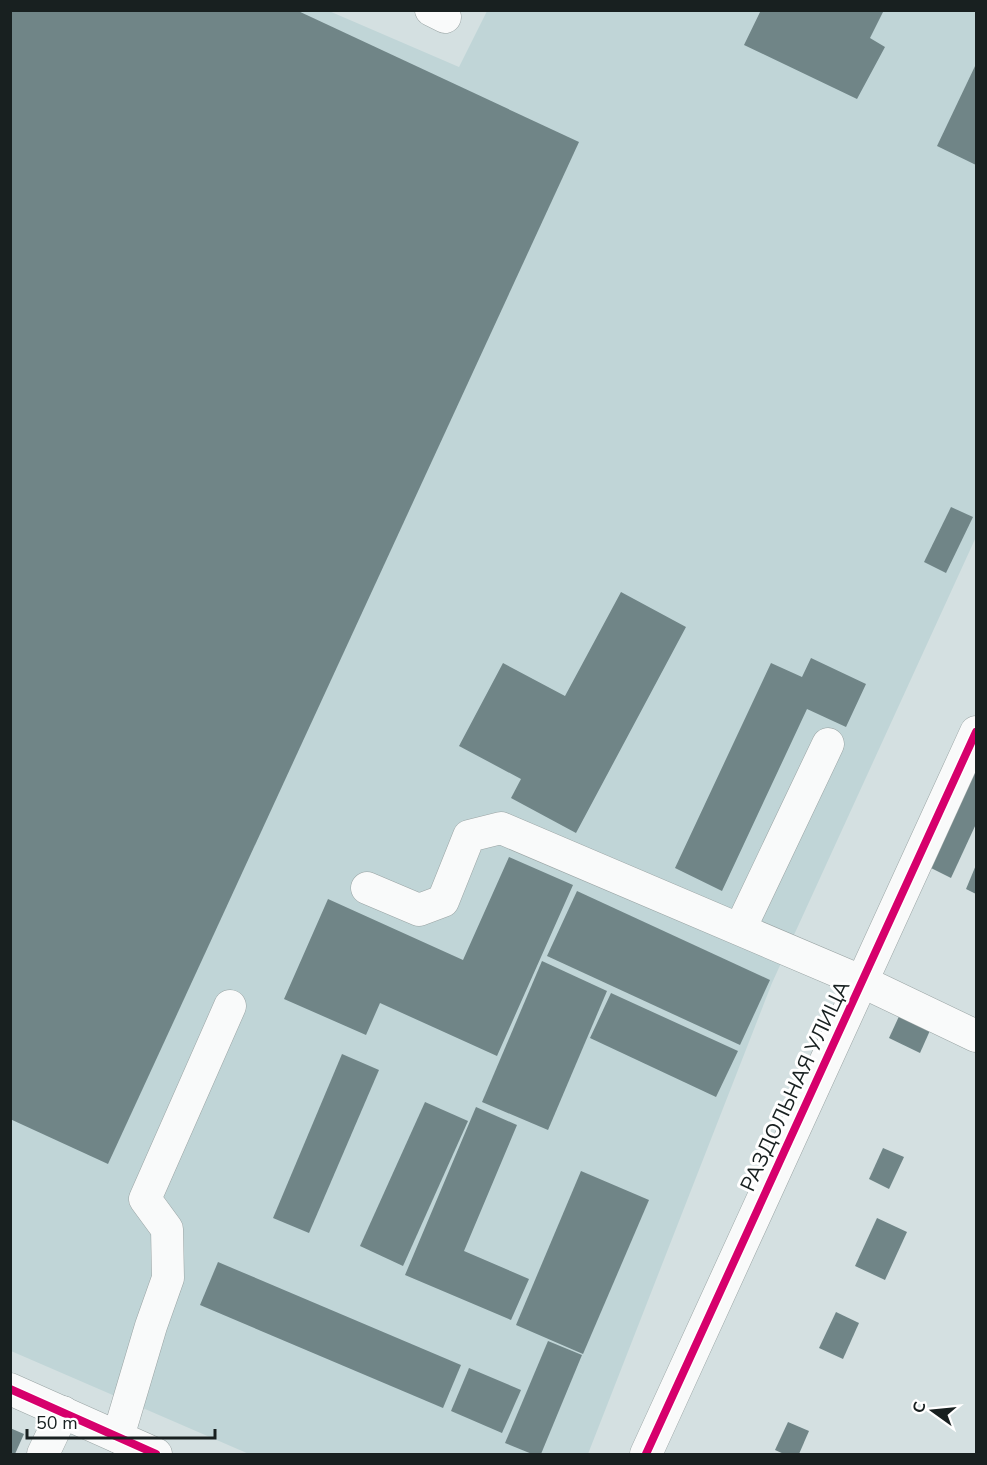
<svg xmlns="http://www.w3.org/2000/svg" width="987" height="1465" font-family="'Nunito Sans',sans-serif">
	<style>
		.built { fill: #c0d5d7 }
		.building { fill: #708587 }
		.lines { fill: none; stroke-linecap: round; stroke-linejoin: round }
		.minor-casing { stroke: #9aa4a4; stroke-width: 33 }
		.minor { stroke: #f9fafa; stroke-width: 32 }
		.cycleway-casing { stroke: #fff; stroke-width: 11 }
		.cycleway { stroke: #d6006c; stroke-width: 8 }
		.labels { text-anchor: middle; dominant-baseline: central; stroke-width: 6; stroke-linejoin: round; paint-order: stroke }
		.street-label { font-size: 21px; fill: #182020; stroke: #fff }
	</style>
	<rect width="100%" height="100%" fill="#d4e0e1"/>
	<!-- built -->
	<path class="built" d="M11,11H329L459,67L487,11H976V537L772,983L588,1454H249L11,1351Z"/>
	<!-- building -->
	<g class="building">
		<path d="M10,10H296L579,142L108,1164L10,1119Z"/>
		<path d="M761,10H884L870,38L885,47L857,99L744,45Z"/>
		<path d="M976,64V165L937,146Z"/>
		<path d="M951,507L973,517L946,573L924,562Z"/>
		<path d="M621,592L686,627L576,833L511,798L521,779L459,746L503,663L565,696Z"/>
		<path d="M811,658L866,684L846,727L807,709L722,891L675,868L771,663L802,677Z"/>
		<path d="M976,755V824L951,878L925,865Z"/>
		<path d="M509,857L573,885L497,1056L380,1003L366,1035L284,999L328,899L463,960Z"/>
		<path d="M976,865V894L966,889Z"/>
		<path d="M577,891L770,980L740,1045L547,956Z"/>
		<path d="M542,961L607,991L548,1130L482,1102Z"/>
		<path d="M611,993L738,1051L716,1097L590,1038Z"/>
		<path d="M901,1012L932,1026L920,1053L889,1038Z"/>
		<path d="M342,1054L379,1070L309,1233L273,1218Z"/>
		<path d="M425,1102L468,1121L403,1266L360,1246Z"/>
		<path d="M476,1107L517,1125L464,1251L529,1279L511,1320L405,1275Z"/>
		<path d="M883,1148L904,1157L889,1189L869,1179Z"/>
		<path d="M581,1171L649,1200L583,1354L516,1325Z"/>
		<path d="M877,1218L907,1232L885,1280L855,1266Z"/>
		<path d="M218,1262L461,1365L443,1408L200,1305Z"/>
		<path d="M836,1312L859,1323L843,1359L819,1348Z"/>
		<path d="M548,1341L582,1355L541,1454H532L505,1443Z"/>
		<path d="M469,1368L521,1390L502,1433L451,1411Z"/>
		<path d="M788,1422L809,1431L799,1454H784L775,1450Z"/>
		<path d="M10,1428L24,1434L15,1454H10Z"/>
	</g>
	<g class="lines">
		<!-- minor casing -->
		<g class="minor-casing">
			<g id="minor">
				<path d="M431,10L445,17"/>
				<path d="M367,888L419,910L443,901L469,836L501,828L863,982L976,1036"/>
				<path d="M740,929L828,744"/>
				<path d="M10,1389L156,1454"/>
				<path d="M118,1437L151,1326L168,1278L167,1229L145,1199L230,1006"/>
				<path d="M43,1454L63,1412"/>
				<path d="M646,1454L976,732"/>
			</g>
		</g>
		<!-- minor -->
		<use href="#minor" class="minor"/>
		<!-- cycleway casing -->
		<g class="cycleway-casing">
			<g id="cycleway">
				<path d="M10,1389L156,1454"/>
				<path d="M646,1454L976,732"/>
			</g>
		</g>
		<!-- cycleway -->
		<use href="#cycleway" class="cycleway"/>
	</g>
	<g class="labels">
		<!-- street labels -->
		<g class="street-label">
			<text transform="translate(795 1086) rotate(-65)">РАЗДОЛЬНАЯ УЛИЦА</text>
		</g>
	</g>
	<!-- border -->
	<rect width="987" height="1465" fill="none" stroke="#182020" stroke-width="24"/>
	<!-- north arrow -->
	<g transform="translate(933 1411) rotate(285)" stroke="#ffffff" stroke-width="4.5" paint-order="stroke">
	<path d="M0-4.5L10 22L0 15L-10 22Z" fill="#182020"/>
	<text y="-9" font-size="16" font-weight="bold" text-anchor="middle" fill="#182020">С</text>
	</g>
	<!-- scale -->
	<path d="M27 1429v9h188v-9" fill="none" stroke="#182020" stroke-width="3"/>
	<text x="36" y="1429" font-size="18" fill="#182020" stroke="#ffffff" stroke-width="4.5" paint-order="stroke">50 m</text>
</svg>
